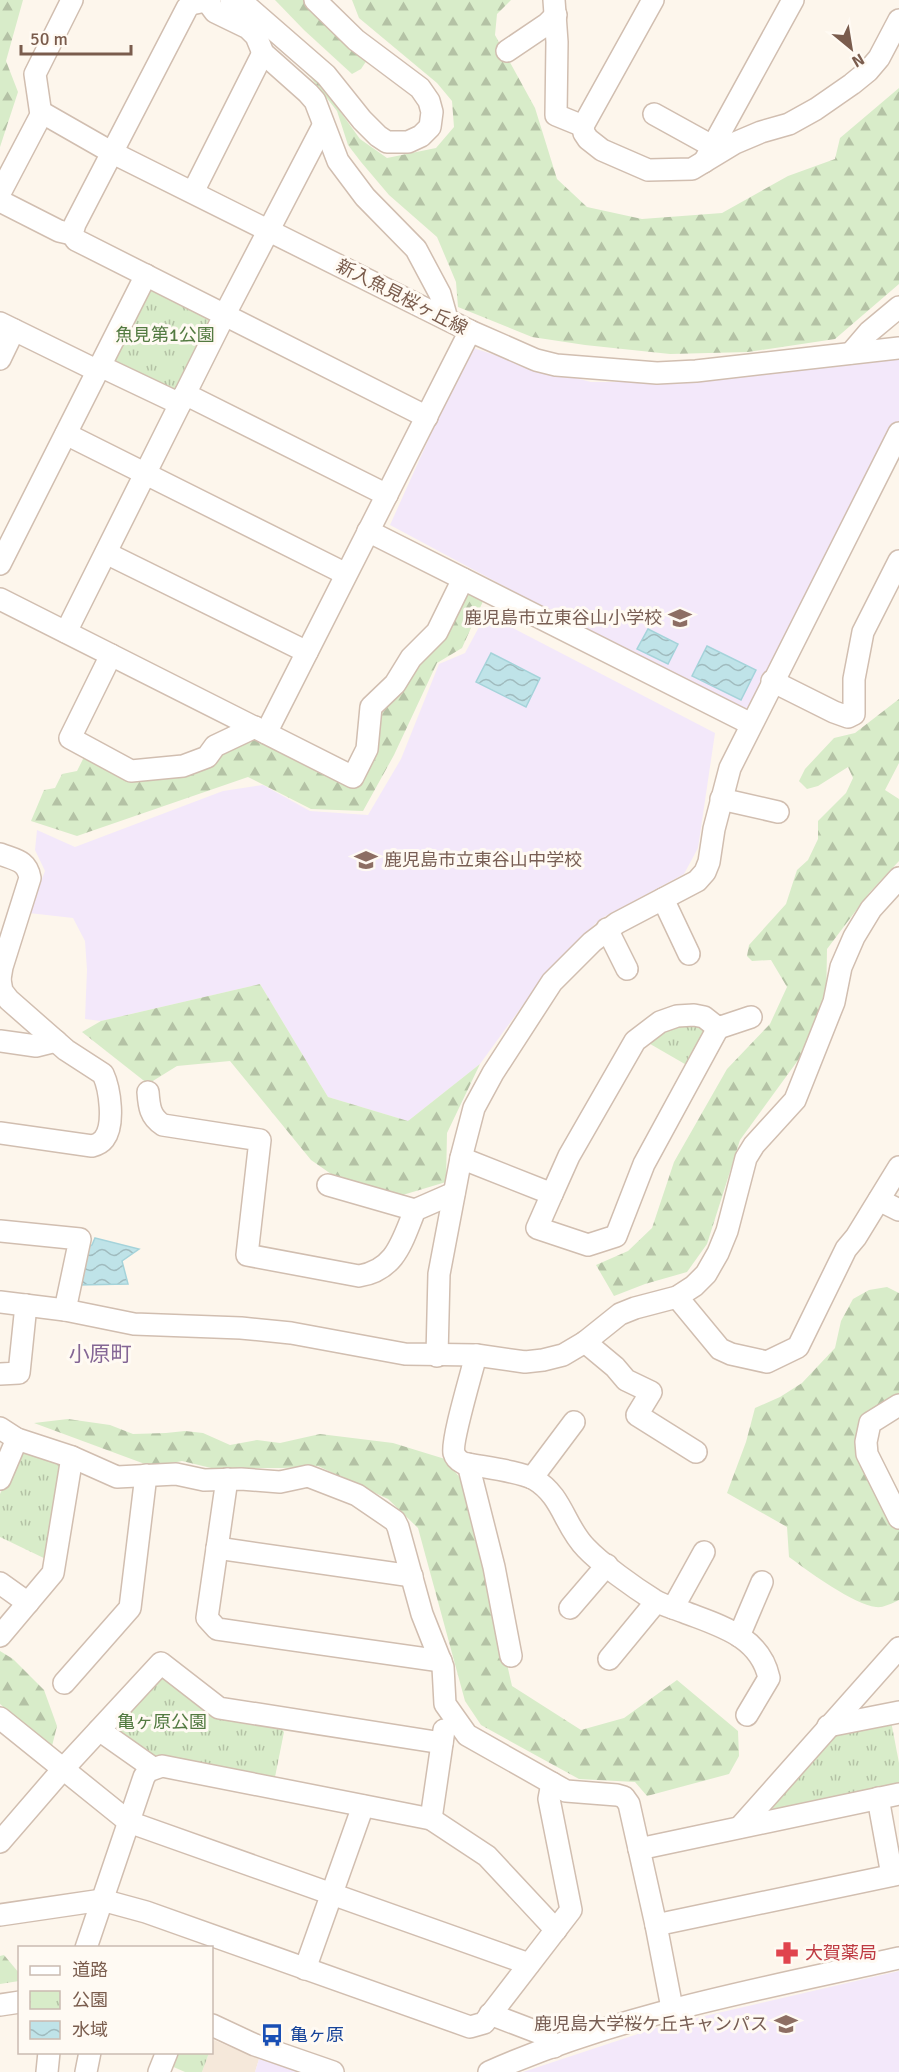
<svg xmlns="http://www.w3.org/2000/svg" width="899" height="2072" font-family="Signika,'Noto Sans JP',sans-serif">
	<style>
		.residential { fill: #f5e8da }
		.education { fill: #f3e8fa }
		.forest { fill: url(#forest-firs) }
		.park { fill: url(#park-tufts) }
		.water { fill: url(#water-waves); stroke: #a5d3da; stroke-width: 1.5 }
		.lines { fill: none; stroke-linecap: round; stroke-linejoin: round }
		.minor-casing { stroke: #d1beb0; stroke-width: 24 }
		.minor { stroke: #fff; stroke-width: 21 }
		.labels { text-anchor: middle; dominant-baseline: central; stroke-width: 6; stroke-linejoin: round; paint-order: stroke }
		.street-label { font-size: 18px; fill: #7a5c4d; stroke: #fffaf3 }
		.park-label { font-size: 18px; fill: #537a41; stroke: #fffaf3 }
		.education-label { font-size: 18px; fill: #785e54; stroke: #fffaf3; text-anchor: end }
		.health-label { font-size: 18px; fill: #be3a42; stroke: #fffaf3; text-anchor: start }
		.transit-label { font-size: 18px; fill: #164399; stroke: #fffaf3; text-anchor: start }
		.quarter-label { font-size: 21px; fill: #846695; stroke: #fffaf3 }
	</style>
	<defs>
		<pattern id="forest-firs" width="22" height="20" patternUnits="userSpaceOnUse" patternTransform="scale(1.5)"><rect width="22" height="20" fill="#d8ecc9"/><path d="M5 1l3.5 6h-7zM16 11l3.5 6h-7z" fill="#b4c2a5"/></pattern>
		<pattern id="park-tufts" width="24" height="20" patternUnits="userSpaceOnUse" patternTransform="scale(1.5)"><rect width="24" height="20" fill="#d8ecc9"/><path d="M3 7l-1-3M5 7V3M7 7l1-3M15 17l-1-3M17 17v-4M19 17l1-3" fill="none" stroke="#b4c2a5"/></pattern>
		<pattern id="water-waves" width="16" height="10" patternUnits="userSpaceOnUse" patternTransform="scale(1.5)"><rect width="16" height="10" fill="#bfe3e8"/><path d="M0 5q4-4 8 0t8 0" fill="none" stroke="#a0bbbe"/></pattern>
	</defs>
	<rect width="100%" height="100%" fill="#fdf6ec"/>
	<!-- residential -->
	<path class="residential" d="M214,2040L259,2059L255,2072H202L209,2053L212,2052Z"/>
	<!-- education -->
	<g class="education">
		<path d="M470,347L526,365L591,382H700L899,358V421L749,711L743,714L390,525Z"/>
		<path d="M486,614L715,733L698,848L684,874L600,919L547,972L480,1064L408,1121L328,1097L260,984L101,1021L85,1019L87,970L85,941L73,918L29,913L45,871L35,850L37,830L75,847L223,791L263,785L310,811L368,815L401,759L439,664L465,653Z"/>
		<path d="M899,1971V2072H523L662,2026Z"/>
		<path d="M259,2059L299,2072H255Z"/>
	</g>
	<!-- forest -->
	<g class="forest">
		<path d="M0,0H23L6,61L18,92L0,147Z"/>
		<path d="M275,0H308L367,60L361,69L352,74L304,30Z"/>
		<path d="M352,0H511L497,14L495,35L535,108L557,179L587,207L642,219L722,213L788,176L835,159L840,138L899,88V284L835,339L748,352L670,354L585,345L532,337L458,307L456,282L437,237L389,195L361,162L348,145L337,111L311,78L267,35L316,78L360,139L387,158L436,148L454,127L452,101L437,83L359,18Z"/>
		<path d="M462,591L484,599L462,648L437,663L394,755L363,811L311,809L248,777L77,836L31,821L44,790L55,788L62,774L77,771L85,755L128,776L245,737L272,743L354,784L377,713Z"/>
		<path d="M899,699V763L885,790L899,799V861L870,892L827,949L826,1008L812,1041L740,1140L707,1244L687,1272L645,1284L614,1296L596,1265L628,1251L652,1228L674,1162L727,1069L770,1024L787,987L771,960L752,961L747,956L749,945L786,904L797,870L808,860L818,839V821L846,793L853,778L848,767L818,786L807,789L799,781L805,769L834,738L855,733Z"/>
		<path d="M260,984L328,1097L408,1121L480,1064L447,1133L446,1182L396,1197L344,1183L311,1160L230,1061L177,1066L148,1084L82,1032L101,1021Z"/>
		<path d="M887,1287L899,1293V1398L864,1422L899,1525V1600C893,1603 883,1608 876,1607C854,1605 808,1571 789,1557L787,1527L727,1493L746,1442L755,1408L780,1397L802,1383L835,1348L841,1321L853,1299L869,1290Z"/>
		<path d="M68,1419L110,1425L133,1434L166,1433L185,1431L203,1433L230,1445L257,1440L280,1443L320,1434L393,1443L445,1459L460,1478L477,1532L512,1686L581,1730L624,1718L677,1680L738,1731L739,1756L729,1774L647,1796L635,1782L579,1779L481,1725L465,1701L418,1528L388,1499L318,1466L283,1468H247L232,1473L182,1461L153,1467L34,1423Z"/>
		<path d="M0,1651L13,1659L44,1690L57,1726L51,1750L0,1704Z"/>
		<path d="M4,1955L19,1973V1981L0,1984V1956Z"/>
	</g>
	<!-- park -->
	<g class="park">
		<path d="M147,286L215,315L176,394L110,360Z"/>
		<path d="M705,1025L709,1033L690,1067L645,1041L674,1026Z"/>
		<path d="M29,1448L60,1459L64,1467L50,1561L0,1537V1494L19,1453Z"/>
		<path d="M164,1675L276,1723L284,1732L275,1777L268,1782L150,1758L109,1725L153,1676Z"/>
		<path d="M891,1721L899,1763V1788L775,1813L769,1802L831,1733Z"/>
		<path d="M175,2053H209L202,2072H185L169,2065Z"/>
	</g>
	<!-- water -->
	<g class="water">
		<path d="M648,629L678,644L668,664L637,649Z"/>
		<path d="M707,646L756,670L741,700L692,676Z"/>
		<path d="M491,653L540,678L526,707L476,682Z"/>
		<path d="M95,1238L139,1249L122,1261L128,1284L77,1285L86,1248L92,1245Z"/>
	</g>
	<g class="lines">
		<!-- minor casing -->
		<g class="minor-casing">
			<g id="minor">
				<path d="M206,0L215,12L248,28L256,36L263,53L308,93L315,101L338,161L365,197L416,249L440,294L447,319"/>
				<path d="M210,0L191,4L187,8L75,224L72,234L76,240L427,417"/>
				<path d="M231,0L249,8L326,75L362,120L378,136L387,142H408L421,136L430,127L432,112L429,101L420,88L356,40L315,0"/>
				<path d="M554,0L557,42L556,115L583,126"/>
				<path d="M653,0L583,126L584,133L588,139L602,150L648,170L692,169L735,143L761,132L789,124L816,109L852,84L868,71L879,58L899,20"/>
				<path d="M507,51L547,24L556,15"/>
				<path d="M41,112L111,152L470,331L536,360L556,365L657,373L696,371L899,348"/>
				<path d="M654,114L712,146"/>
				<path d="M704,162L793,0"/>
				<path d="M193,192L263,53"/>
				<path d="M0,193L41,115L35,74L72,0"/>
				<path d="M0,201L59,231L72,234"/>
				<path d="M0,323L98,371"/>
				<path d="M851,353L869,332L899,307"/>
				<path d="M0,359L14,330"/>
				<path d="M100,366L180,404"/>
				<path d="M185,394L387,495"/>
				<path d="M66,434L346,574"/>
				<path d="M368,531L751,724"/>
				<path d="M106,553L307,652"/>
				<path d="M0,564L146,275"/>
				<path d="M0,599L353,777L367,749L371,707L395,684L411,658L437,632L463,579"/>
				<path d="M66,632L225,314L323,126"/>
				<path d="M111,655L70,738L131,771L183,766L207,757L215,746L255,727"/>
				<path d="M772,681L834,712L848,717L854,714V679L863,632L899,561"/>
				<path d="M266,733L470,331"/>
				<path d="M721,799L778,812"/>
				<path d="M0,854C15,860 27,860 30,878L2,967L0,979"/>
				<path d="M663,899L689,954"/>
				<path d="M607,929L627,969"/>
				<path d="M0,980L2,991L9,1000L66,1050L103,1074C110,1089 115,1125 104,1139C101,1143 96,1145 92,1146L0,1133"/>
				<path d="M0,1041L36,1046L56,1041"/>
				<path d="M148,1092C149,1106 150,1117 163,1125L260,1140L247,1255L359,1276C396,1270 402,1241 415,1210L454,1193"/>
				<path d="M461,1158L552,1194L569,1156L635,1041L660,1022L677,1016L694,1015L704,1017L718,1028L751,1017"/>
				<path d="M328,1185L415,1210"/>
				<path d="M552,1194L537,1228L588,1245L616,1236L644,1164L718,1028"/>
				<path d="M879,1200L899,1210"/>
				<path d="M0,1231L80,1239L65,1310"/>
				<path d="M677,1297L720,1349L731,1354L767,1362L798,1347L846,1249L856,1237L899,1167"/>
				<path d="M0,1302L65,1310L134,1324L241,1328L291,1333L405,1354L476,1355L525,1362L543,1360L563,1355L585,1342L620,1314L635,1308L677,1297L694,1286L706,1274L718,1253L727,1231L746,1158L754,1145L795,1100L834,1002L841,967L854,937L871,909L899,878"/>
				<path d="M585,1342L615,1367L626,1380L651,1392L637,1415L696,1452"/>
				<path d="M476,1355C472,1372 451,1441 454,1453C455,1457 459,1461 463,1463C481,1467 519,1471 534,1479C563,1496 564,1526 586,1548C601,1564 635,1588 654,1600C664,1606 674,1608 684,1612C720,1626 760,1636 769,1678L747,1715"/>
				<path d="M437,1356L439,1274L461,1158L474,1108L493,1073L552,982L592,942L617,923L697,881L705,872L709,862L714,829L730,768L899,433"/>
				<path d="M0,1374L19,1373L26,1305"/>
				<path d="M899,1405L870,1423L866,1442L867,1454L899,1518"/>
				<path d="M0,1428L17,1439L72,1457L117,1477L176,1474L204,1480L241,1479L280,1482L308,1476L357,1495L395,1521L398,1527L422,1614L443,1667L445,1704L467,1735L566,1791L617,1795L624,1797L629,1804L656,1925L672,2008"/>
				<path d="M468,1464L494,1567L511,1656"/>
				<path d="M532,1478L574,1422"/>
				<path d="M0,1479L17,1439"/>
				<path d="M227,1479L207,1618L217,1629L441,1661"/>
				<path d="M217,1548L412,1576"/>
				<path d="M0,1583L28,1603"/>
				<path d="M570,1608L607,1565"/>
				<path d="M673,1608L704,1552"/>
				<path d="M0,1636L53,1573L72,1457"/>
				<path d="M739,1636L762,1582"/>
				<path d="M609,1659L656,1602"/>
				<path d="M64,1683L130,1608L146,1475"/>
				<path d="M0,1718L129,1822L529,1964"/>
				<path d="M828,1726L899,1712"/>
				<path d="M99,1730L153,1768"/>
				<path d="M878,1798L892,1875"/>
				<path d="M431,1819L444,1730"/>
				<path d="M740,1827L899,1648"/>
				<path d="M0,1842L63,1769L161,1663L219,1708L442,1743"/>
				<path d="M639,1849L899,1794"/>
				<path d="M0,1915L102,1900L146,1912L470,2027L484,2023L571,1910L549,1799L552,1783"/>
				<path d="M656,1925L899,1874"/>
				<path d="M86,1948L144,1777L148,1771L162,1766L431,1819L487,1856L556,1930"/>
				<path d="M305,1969L363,1806"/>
				<path d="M0,2005L20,2002"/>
				<path d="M490,2014L545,2035L554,2047"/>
				<path d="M212,2025L255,2045L333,2072"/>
				<path d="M47,2072L49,2052"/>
				<path d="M86,2072L90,2052"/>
				<path d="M159,2072L167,2052"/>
				<path d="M489,2072C620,2014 761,1989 899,1958"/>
			</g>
		</g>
		<!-- minor -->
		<use href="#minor" class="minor"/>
	</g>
	<!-- icons -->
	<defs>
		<g id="school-bare" transform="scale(1.8)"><path d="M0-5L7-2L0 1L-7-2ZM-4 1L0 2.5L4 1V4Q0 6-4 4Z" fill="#8d6e63" stroke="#fffaf3" stroke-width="2.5" paint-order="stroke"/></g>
		<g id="pharmacy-bare" transform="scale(1.8)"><path d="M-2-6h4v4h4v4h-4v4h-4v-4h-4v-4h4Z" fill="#e0444e" stroke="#fffaf3" stroke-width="2.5" paint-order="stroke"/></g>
		<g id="university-bare" transform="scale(1.8)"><path d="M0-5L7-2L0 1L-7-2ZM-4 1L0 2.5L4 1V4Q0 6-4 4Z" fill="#8d6e63" stroke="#fffaf3" stroke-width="2.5" paint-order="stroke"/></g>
		<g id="bus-bare" transform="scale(1.8)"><path d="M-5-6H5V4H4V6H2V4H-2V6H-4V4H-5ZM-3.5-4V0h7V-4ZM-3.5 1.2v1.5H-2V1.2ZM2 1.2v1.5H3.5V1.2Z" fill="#1a4fb4" stroke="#fffaf3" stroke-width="2.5" paint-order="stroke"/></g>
	</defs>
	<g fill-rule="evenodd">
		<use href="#school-bare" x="680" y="618"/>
		<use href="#school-bare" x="366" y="860"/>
		<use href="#pharmacy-bare" x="787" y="1953"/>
		<use href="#university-bare" x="786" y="2024"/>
		<use href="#bus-bare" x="272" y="2035"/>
	</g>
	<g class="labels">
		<!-- street labels -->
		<g class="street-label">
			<text transform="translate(402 297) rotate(27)">新入魚見桜ヶ丘線</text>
		</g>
		<!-- park labels -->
		<g class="park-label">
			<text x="165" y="335">魚見第1公園</text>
			<text x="162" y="1722">亀ヶ原公園</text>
		</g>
		<!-- education labels -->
		<g class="education-label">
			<text x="662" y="618">鹿児島市立東谷山小学校</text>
			<text x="384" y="860" text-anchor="start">鹿児島市立東谷山中学校</text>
			<text x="768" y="2024">鹿児島大学桜ケ丘キャンパス</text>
		</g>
		<!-- health labels -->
		<g class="health-label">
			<text x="805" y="1953">大賀薬局</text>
		</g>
		<!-- transit labels -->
		<g class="transit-label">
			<text x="290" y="2035">亀ヶ原</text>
		</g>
		<!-- quarter labels -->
		<g class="quarter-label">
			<text x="100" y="1354">小原町</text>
		</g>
	</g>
	<!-- legend -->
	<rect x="18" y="1946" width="195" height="108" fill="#fffaf3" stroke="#cabbb1" stroke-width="1.5"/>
	<rect x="30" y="1966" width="30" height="9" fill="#ffffff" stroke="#cabbb1" stroke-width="1.5"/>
	<text x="72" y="1976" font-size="18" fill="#7a5c4d">道路</text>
	<rect x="30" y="1991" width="30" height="18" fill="url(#park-tufts)" stroke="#cabbb1" stroke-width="1.5"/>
	<text x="72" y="2006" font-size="18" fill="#7a5c4d">公園</text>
	<rect x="30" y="2021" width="30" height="18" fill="url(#water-waves)" stroke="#cabbb1" stroke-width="1.5"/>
	<text x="72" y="2036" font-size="18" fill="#7a5c4d">水域</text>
	<!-- north arrow -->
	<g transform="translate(851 48) rotate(150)" stroke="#fffaf3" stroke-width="4.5" paint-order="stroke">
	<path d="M0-4.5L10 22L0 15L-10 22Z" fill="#7a5c4d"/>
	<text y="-9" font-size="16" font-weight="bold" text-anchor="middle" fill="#7a5c4d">N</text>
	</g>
	<!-- scale -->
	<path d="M21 45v9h110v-9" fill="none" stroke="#7a5c4d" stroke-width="3"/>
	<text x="30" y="45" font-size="18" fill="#7a5c4d" stroke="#fffaf3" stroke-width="4.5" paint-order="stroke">50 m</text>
</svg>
